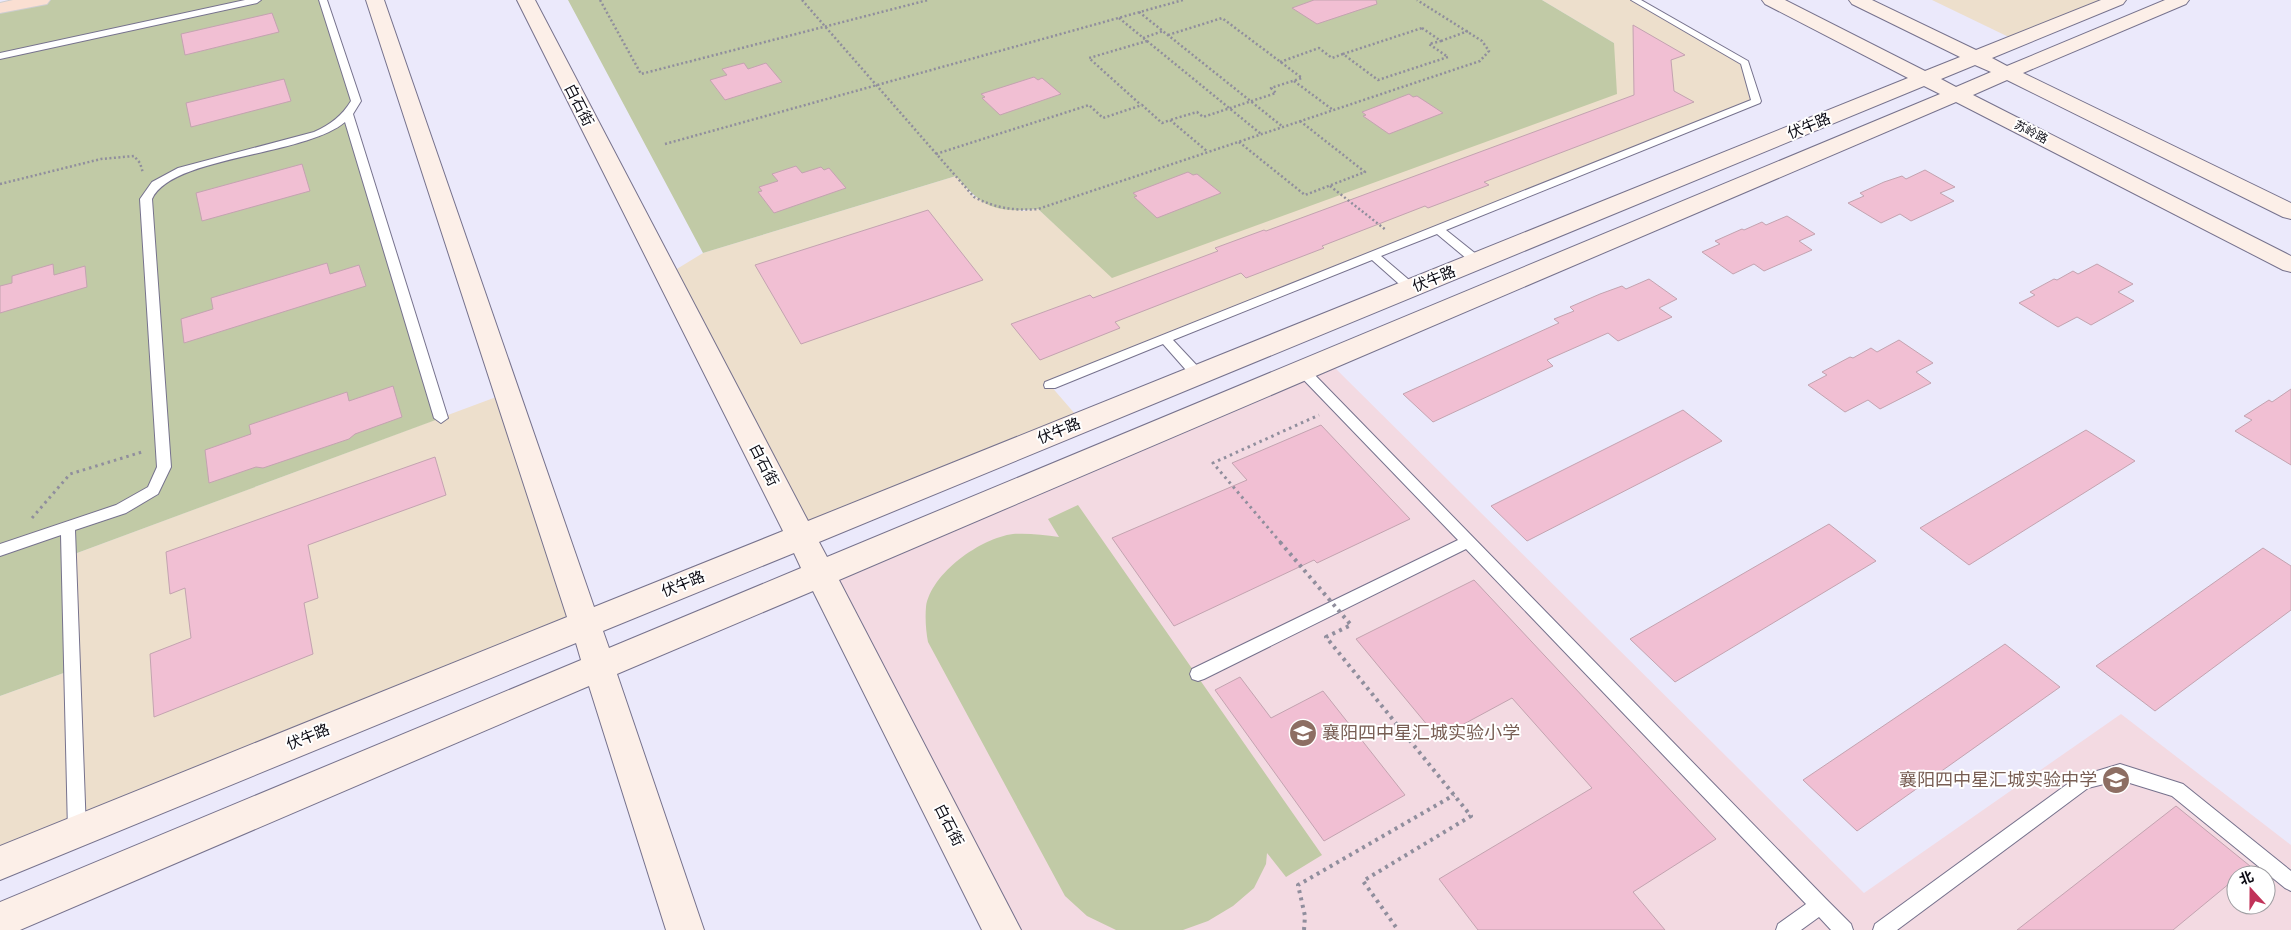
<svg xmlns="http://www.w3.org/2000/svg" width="2291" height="930" font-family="Jost,'Noto Sans SC',sans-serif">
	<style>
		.commercial { fill: #eddfcc }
		.education { fill: #f3dae2; fill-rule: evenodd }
		.green { fill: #c1caa6 }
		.building { fill: #f1bfd3; stroke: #c3a3b0 }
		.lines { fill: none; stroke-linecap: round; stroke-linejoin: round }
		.lane-casing { stroke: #76728d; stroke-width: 2 }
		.secondary-casing { stroke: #76728d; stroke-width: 2 }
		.primary-casing { stroke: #ceced0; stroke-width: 2 }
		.path-far2 { stroke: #908e9d; stroke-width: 2.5; stroke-dasharray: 2 2.5; stroke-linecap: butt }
		.path-far1 { stroke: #908e9d; stroke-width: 3; stroke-dasharray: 2.5 4; stroke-linecap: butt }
		.path { stroke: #908e9d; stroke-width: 4; stroke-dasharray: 3 4.5; stroke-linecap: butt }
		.lane { fill: #fff; fill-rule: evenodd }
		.secondary { fill: #fcefe8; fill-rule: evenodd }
		.primary { fill: #fadfd2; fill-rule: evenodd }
		.path-bridge { stroke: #908e9d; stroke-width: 4; stroke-dasharray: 3 4.5; stroke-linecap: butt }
		.labels { text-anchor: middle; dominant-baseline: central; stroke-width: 4; stroke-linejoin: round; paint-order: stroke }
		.far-street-label { font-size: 12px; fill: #0c0b14; stroke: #fff }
		.street-label { font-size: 15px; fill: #0c0b14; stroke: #fff }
		.near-education-label { font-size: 18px; fill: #785e54; stroke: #fff; text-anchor: start }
	</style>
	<rect width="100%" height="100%" fill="#ebe9fb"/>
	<!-- commercial -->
	<g class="commercial">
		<path d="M1542,0H1635L1745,63L1756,101L1050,385L1082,422L801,536L667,275L703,253L956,176L974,197L1022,211L1038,209L1113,277L1614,43Z"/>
		<path d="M1932,0H2117L2017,41Z"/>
		<path d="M507,393L585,624L0,863V696L72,670L69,556Z"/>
	</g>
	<!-- education -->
	<path class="education" d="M1327,360L1864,893L2121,714L2291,845V930H1002L820,574ZM2236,875H2266V905H2236Z"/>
	<!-- green -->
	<g class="green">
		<path d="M41,0H323L356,101L348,115L441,418L69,556L72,670L0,696V8Z"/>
		<path d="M568,0H1542L1614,43L1617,94L1112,278L1038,209C996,213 983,208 956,176L703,253Z"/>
		<path d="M1078,505L1322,855L1286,877L1267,853L1266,864L1254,888L1233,906L1208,921L1183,930H1116L1087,916L1065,896L928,642C926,631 925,619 926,607C931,573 981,538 1013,534C1028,533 1044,535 1059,537L1048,519Z"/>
	</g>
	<!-- building -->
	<g class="building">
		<path d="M1314,0H1376L1377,4L1317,24L1292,8Z"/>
		<path d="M272,13L279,32L185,55L181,34Z"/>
		<path d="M1633,25L1685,55L1671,60L1674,91L1694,102L1484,182L1489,185L1428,208L1425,206L1322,246L1324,248L1246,278L1241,273L1115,322L1120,328L1040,360L1011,324L1090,295L1093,298L1218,251L1215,248L1264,230L1266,231L1634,95Z"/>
		<path d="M744,63L748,69L766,63L782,82L725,100L710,80L727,75L722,69Z"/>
		<path d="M1034,77L1038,80L1042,78L1061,94L1000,115L982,98L985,97L981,94Z"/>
		<path d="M284,79L291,101L191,127L186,103Z"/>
		<path d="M1409,94L1413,97L1417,96L1443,113L1389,134L1363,116L1366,115L1362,112Z"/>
		<path d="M302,164L310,191L202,221L196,193Z"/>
		<path d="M796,166L802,173L821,167L824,170L829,168L846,188L774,213L758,192L762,191L759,187L778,181L772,174Z"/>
		<path d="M1925,170L1955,187L1940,193L1954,201L1911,221L1900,214L1881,223L1848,203L1864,196L1860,193L1884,182L1902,176L1906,179Z"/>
		<path d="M1188,172L1193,175L1197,174L1221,193L1157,218L1134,197L1137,196L1133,193Z"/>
		<path d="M928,210L983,280L801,344L755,265Z"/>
		<path d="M1787,216L1815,234L1799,241L1812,250L1764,271L1754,264L1733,274L1702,252L1720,244L1715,241L1742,229L1744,230L1762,222L1766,225Z"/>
		<path d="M327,263L330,274L359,265L366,286L184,343L181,319L213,309L211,298Z"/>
		<path d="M53,264L54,275L85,266L87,287L0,313V286L12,283V276Z"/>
		<path d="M2097,264L2133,284L2118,292L2134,301L2091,325L2077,317L2058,327L2019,303L2035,295L2030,292L2054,279L2057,280L2073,271L2078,274Z"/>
		<path d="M1649,279L1677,299L1659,308L1672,317L1618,341L1608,333L1547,360L1553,366L1433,422L1403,394L1559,323L1554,319L1574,311L1570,307L1600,294L1622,286L1626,289Z"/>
		<path d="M1899,340L1933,363L1916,372L1931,383L1880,409L1868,400L1845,412L1808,385L1827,375L1822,372L1850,357L1853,358L1871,348L1877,352Z"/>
		<path d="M393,386L402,417L355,434L349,439L263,468L256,467L209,483L205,450L251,434L249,425L347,392L349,401Z"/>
		<path d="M2291,389V465L2235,431L2252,420L2244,416L2269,400L2272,402Z"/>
		<path d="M1683,410L1722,441L1527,541L1491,506Z"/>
		<path d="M1321,425L1410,519L1317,563L1314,560L1174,626L1112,538L1247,480L1232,463Z"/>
		<path d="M2086,430L2135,461L1969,565L1920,528Z"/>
		<path d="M435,457L446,495L308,545L318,598L304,603L313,654L154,717L150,654L191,638L185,588L170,594L166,552Z"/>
		<path d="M1829,524L1876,561L1675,682L1630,639Z"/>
		<path d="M2263,548L2291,566V610L2155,711L2096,666Z"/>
		<path d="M1474,580L1716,839L1633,892L1665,930H1478L1439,879L1592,788L1512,698L1438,738L1356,639Z"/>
		<path d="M2005,644L2060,687L1857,831L1803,780Z"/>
		<path d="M1240,677L1271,718L1323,691L1405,795L1324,841L1215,690Z"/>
		<path d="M2176,806L2250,866L2239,875H2236V878L2173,930H2017Z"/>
	</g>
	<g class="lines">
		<!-- lane casing -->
		<g class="lane-casing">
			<g id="lane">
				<path d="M245,0H261L257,3L0,59V53Z"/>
				<path d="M319,0H327L361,101L353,114L448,418L441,423L434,418L345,122C305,156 171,156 152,199L171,467L158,494L126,513L75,530L86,831L83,837L77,839L71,837L68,831L61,535L0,556V544L116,505L148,487L157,467L140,199L152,182L178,168L314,132C330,125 342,116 351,101Z"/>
				<path d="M1631,0H1641L1748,61L1761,101L1760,103L1446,230L1481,258L1483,261L1481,264H1473L1437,234L1381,256L1415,285L1417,288L1415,291H1407L1372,260L1173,340L1203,372L1204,375L1203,378H1193L1163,344L1055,388H1045L1044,385L1045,382L1751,100L1741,64Z"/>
				<path d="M1303,367L1308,368L1826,899L1851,924L1853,930H1831L1819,917L1801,930H1776L1778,924L1806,904L1466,549L1204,679L1198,681L1192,679L1190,674L1192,669L1458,540L1298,374L1297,371Z"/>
				<path d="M2120,764L2183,784L2291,871V891L2285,888L2172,796L2120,780L2088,788L1897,930H1873L1875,924L2077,777Z"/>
			</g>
		</g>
		<!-- secondary casing -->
		<g class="secondary-casing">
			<path id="secondary" d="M366,0H384L594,607L783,531L517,0H535L808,521L1908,78L1765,4L1762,0H1785L1925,71L1960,57L1852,4L1849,0H1872L1976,50L2101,0H2126L2123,4L1992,58L2007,66L2165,0H2189L2186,4L2023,73L2291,203V219L2283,217L2007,80L1973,95L2291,256V272L2283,270L1956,102L839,580L1021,930H982L813,591L617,674L704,930H666L589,686L20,930H0V902L581,660L576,643L0,880V846L567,617ZM1975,65L1991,72L1956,87L1941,79ZM1924,86L1940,94L827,557L819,542ZM794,553L801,568L609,648L603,631Z"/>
		</g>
		<!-- primary casing -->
		<g class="primary-casing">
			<path id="primary" d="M13,0H50L47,4L0,13V3Z"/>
		</g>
		<!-- path-far2 -->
		<g class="path-far2">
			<path d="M600,0L641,74L928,0"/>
			<path d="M802,0L974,197C995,208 1014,211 1038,209L1480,61L1489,51L1482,41L1417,0"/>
			<path d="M1139,12L1283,127"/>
			<path d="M1119,18L1147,41L1089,58L1141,105"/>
			<path d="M1422,28L1441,41L1429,44L1448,57L1378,80L1343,54Z"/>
			<path d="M1168,35L1222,18L1302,78L1271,88L1276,93L1203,117L1197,112L1170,120"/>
			<path d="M1143,38L1163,31"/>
			<path d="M1147,41L1261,134"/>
			<path d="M1441,41L1468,31"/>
			<path d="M1280,62L1319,48L1332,58L1343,54"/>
			<path d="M1294,81L1333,110"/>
			<path d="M1239,142L1305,195L1365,172L1300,121"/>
			<path d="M665,144L1183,0"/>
			<path d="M936,154L1089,105L1103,118L1142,105L1162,123L1170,120L1208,152"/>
			<path d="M0,184L101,159L134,156L140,163L143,173"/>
			<path d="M1330,186L1386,230"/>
		</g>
		<!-- path-far1 -->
		<g class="path-far1">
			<path d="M32,518L70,474L142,452"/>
			<path d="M1281,543L1213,463L1319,415"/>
		</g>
		<!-- path -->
		<g class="path">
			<path d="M1280,542L1304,570"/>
			<path d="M1304,930L1305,916L1298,885L1454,795"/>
		</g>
		<!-- lane -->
		<use href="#lane" class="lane"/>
		<!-- secondary -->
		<use href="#secondary" class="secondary"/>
		<!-- primary -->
		<use href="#primary" class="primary"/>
		<!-- path-bridge -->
		<path class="path-bridge" d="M1304,570L1351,625L1326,637L1471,816L1363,881L1398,930"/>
	</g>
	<!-- icons -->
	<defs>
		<g id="school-disc" transform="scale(1.4375)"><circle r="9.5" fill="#8d6e63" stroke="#fff"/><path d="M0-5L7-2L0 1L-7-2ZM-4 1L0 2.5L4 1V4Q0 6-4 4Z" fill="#fff"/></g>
	</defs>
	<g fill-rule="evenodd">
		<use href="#school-disc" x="1303" y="733"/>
		<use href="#school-disc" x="2116" y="780"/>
	</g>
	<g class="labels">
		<!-- far-street labels -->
		<g class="far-street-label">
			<text transform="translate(2031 132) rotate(27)">苏岭路</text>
		</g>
		<!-- street labels -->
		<g class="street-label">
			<text transform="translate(579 105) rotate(63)">白石街</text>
			<text transform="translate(1809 126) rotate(-22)">伏牛路</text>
			<text transform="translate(1434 279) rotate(-22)">伏牛路</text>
			<text transform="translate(1059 431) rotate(-22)">伏牛路</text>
			<text transform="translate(764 465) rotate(63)">白石街</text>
			<text transform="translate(683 584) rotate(-22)">伏牛路</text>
			<text transform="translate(308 737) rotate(-22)">伏牛路</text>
			<text transform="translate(949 825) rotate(63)">白石街</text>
		</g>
		<!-- near-education labels -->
		<g class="near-education-label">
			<text x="1322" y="733">襄阳四中星汇城实验小学</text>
			<text x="2097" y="780" text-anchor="end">襄阳四中星汇城实验中学</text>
		</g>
	</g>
	<!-- north arrow -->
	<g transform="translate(2251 890) rotate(339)"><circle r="24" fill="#ffffff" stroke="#9e9da1"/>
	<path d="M0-4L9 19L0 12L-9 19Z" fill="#c13258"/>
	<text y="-8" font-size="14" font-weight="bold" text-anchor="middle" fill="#0c0b14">北</text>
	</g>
</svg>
